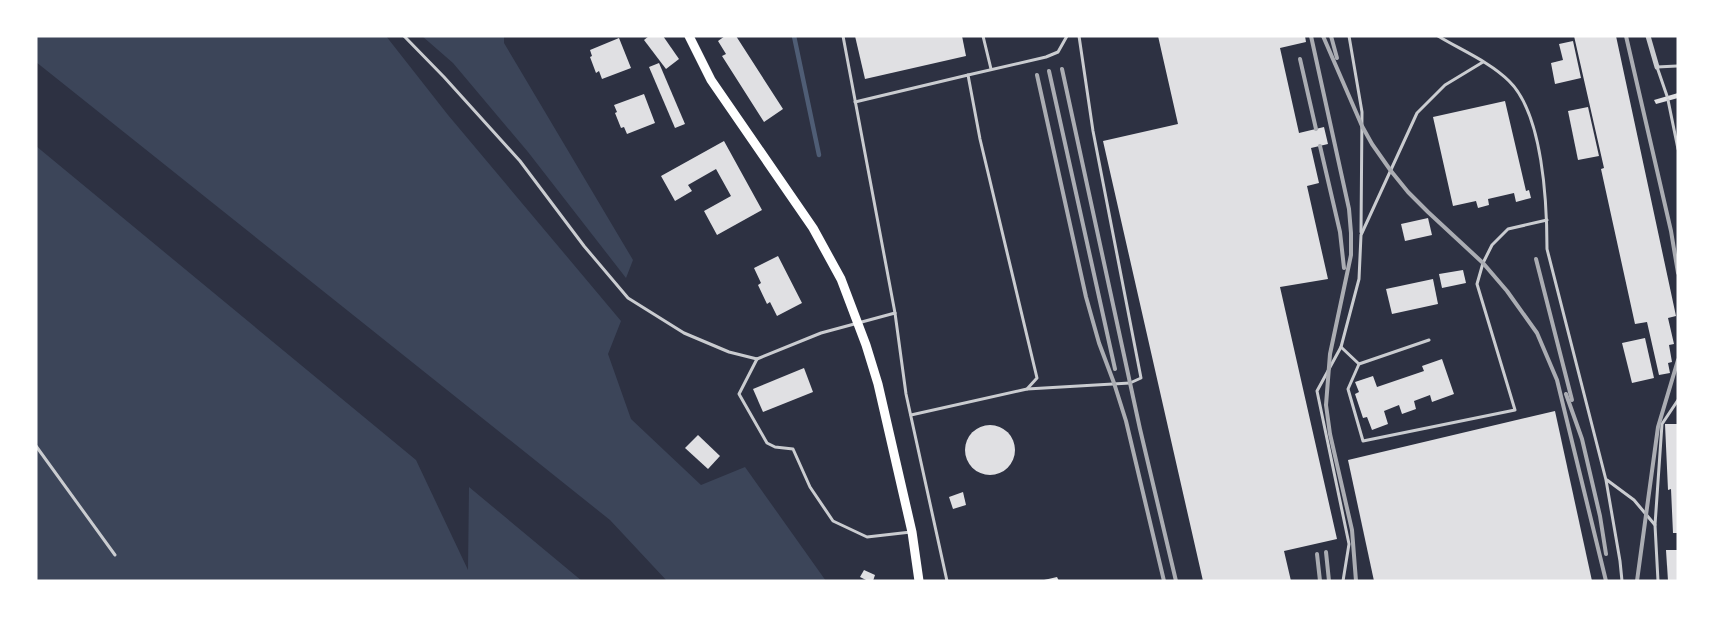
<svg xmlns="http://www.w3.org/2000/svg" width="1714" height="617" font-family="Barlow,sans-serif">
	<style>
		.green { fill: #3c4559 }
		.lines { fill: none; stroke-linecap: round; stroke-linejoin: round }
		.stream { stroke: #4f5d75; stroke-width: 4.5 }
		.building { fill: #e0e0e3 }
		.service { stroke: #caccd0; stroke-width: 3 }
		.minor { stroke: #caccd0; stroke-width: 5 }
		.primary { stroke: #fff; stroke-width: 9 }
		.rail { stroke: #abadb3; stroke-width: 4 }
	</style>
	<rect width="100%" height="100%" fill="#2d3142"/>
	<!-- green -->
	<g class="green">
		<path d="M36,36H386L448,115L621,321L608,354L631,419L701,485L745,467L826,581H667L610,520L36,62Z"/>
		<path d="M422,36H504V43L633,260L626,278L528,152L453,63Z"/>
		<path d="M36,146L416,460L468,570L469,487L582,581H36Z"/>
	</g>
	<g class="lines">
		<!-- stream -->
		<path class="stream" d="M794,36L819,155"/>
	</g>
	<!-- building -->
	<g class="building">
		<path d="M649,36H663L679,59L666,69L644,40Z"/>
		<path d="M725,36H736L783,109L764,122L722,56L726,54L718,41Z"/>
		<path d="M855,36H962L966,56L865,79Z"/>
		<path d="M1158,36H1305L1306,42L1280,48L1299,133L1324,127L1328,144L1311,148L1319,183L1307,186L1328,279L1280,287L1337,539L1284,551L1291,581H1203L1103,141L1178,124Z"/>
		<path d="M1574,36H1616L1676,316L1668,318L1674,344L1669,345L1672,362L1668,363L1670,373L1659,375L1647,322L1635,324L1601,169L1604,168Z"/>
		<path d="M619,38L631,68L602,79L599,71L596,73L590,57L592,56L590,50Z"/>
		<path d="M1573,41L1581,78L1555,84L1551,63L1563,60L1559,44Z"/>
		<path d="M659,63L685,124L675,128L649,67Z"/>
		<path d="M1678,93V98L1656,104L1654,100Z"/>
		<path d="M644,94L655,123L627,134L624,127L621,128L615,113L617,112L614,105Z"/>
		<path d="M1505,101L1526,191L1529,190L1531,198L1516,202L1514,193L1488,199L1489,205L1478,208L1476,201L1453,206L1433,117Z"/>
		<path d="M1588,107L1599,156L1578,160L1568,111Z"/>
		<path d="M724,141L762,210L717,235L704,211L731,196L716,169L688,185L692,191L675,201L661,176Z"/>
		<path d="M1428,218L1432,235L1405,241L1401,224Z"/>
		<path d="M778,256L802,303L777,316L770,302L767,304L758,285L761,283L754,268Z"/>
		<path d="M1463,270L1466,283L1442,288L1439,274Z"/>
		<path d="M1433,279L1438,304L1392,314L1386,289Z"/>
		<path d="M1645,338L1654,378L1632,383L1622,343Z"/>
		<path d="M1442,359L1454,394L1432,402L1430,395L1414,401L1416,409L1402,414L1399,405L1384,411L1388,424L1372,430L1367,417L1363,418L1355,394L1359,392L1355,382L1373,376L1377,387L1424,371L1422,366Z"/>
		<path d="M804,368L813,392L763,412L753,389Z"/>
		<path d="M1555,411L1592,581H1374L1348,460Z"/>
		<path d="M1665,424H1678V533H1673L1671,489L1668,490Z"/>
		<circle cx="990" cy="450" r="25"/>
		<path d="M698,435L720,456L708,469L685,448Z"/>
		<path d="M963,492L966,505L953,509L949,497Z"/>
		<path d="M1666,550H1678V581H1668Z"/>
		<path d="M864,570L875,575L873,581H868L860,577Z"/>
		<path d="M1057,577L1059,581H1044V580Z"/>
	</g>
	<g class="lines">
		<!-- service -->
		<g class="service">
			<path d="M404,36L444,77L520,161L584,246L628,298L684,333L729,352L757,359"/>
			<path d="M843,36L895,313L906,394L947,581"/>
			<path d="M983,36L991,69"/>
			<path d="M1349,36L1362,112L1361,232"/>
			<path d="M1438,36C1461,50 1490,62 1509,81C1543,114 1547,203 1547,249L1606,480L1620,561L1622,581"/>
			<path d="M968,75L1046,57L1058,52L1067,36"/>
			<path d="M1667,96L1657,67L1677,66"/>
			<path d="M1668,100L1678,149"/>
			<path d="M855,102L968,75L980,139L1037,378L1027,389L911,415"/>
			<path d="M1429,340L1359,364L1348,389L1363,441L1515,410L1477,284L1483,263L1492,245L1508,229L1547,220"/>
			<path d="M1341,347L1359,364"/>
			<path d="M757,359L739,394L767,443L775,447L793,449L810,487L833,521L867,537L911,532"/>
			<path d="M757,359L821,333L895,313"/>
			<path d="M1027,389L1130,383L1141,378L1093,131L1079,36"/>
			<path d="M36,446L115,555"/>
			<path d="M1607,480L1634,500L1655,525L1658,581"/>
			<path d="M1655,525L1662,424L1678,400"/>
			<path d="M1343,581L1349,544L1317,391L1341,347L1359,279L1361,235L1417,113L1445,85L1483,62"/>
		</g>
		<!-- minor -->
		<path class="minor" d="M1648,36L1657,67"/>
		<!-- primary -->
		<path class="primary" d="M689,36L711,80L813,228L841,279L866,345L878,384L912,532L919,581"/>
		<!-- rail -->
		<g class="rail">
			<path d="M1311,36L1349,209L1351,233V255L1330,354L1326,405L1330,434L1352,530L1356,581"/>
			<path d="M1323,36L1362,126L1372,144L1391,171L1408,192L1428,212L1483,263L1507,291L1537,333L1557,380L1606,581"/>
			<path d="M1331,36L1337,58"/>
			<path d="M1626,36L1671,231L1678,273"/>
			<path d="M1300,59L1316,129"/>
			<path d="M1062,69L1140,429L1176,581"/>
			<path d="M1049,71L1115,369"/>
			<path d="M1037,75L1086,297L1099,343L1114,383L1126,421L1164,581"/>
			<path d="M1320,146L1340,232L1344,268"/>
			<path d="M1536,259L1572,400"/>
			<path d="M1566,394L1582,439L1600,516L1606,554"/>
			<path d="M1326,552L1329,581"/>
			<path d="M1317,554L1320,581"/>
			<path d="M1637,581L1658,427L1678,360"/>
		</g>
	</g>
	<!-- border -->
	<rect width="1714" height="617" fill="none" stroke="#ffffff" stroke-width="75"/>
</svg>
